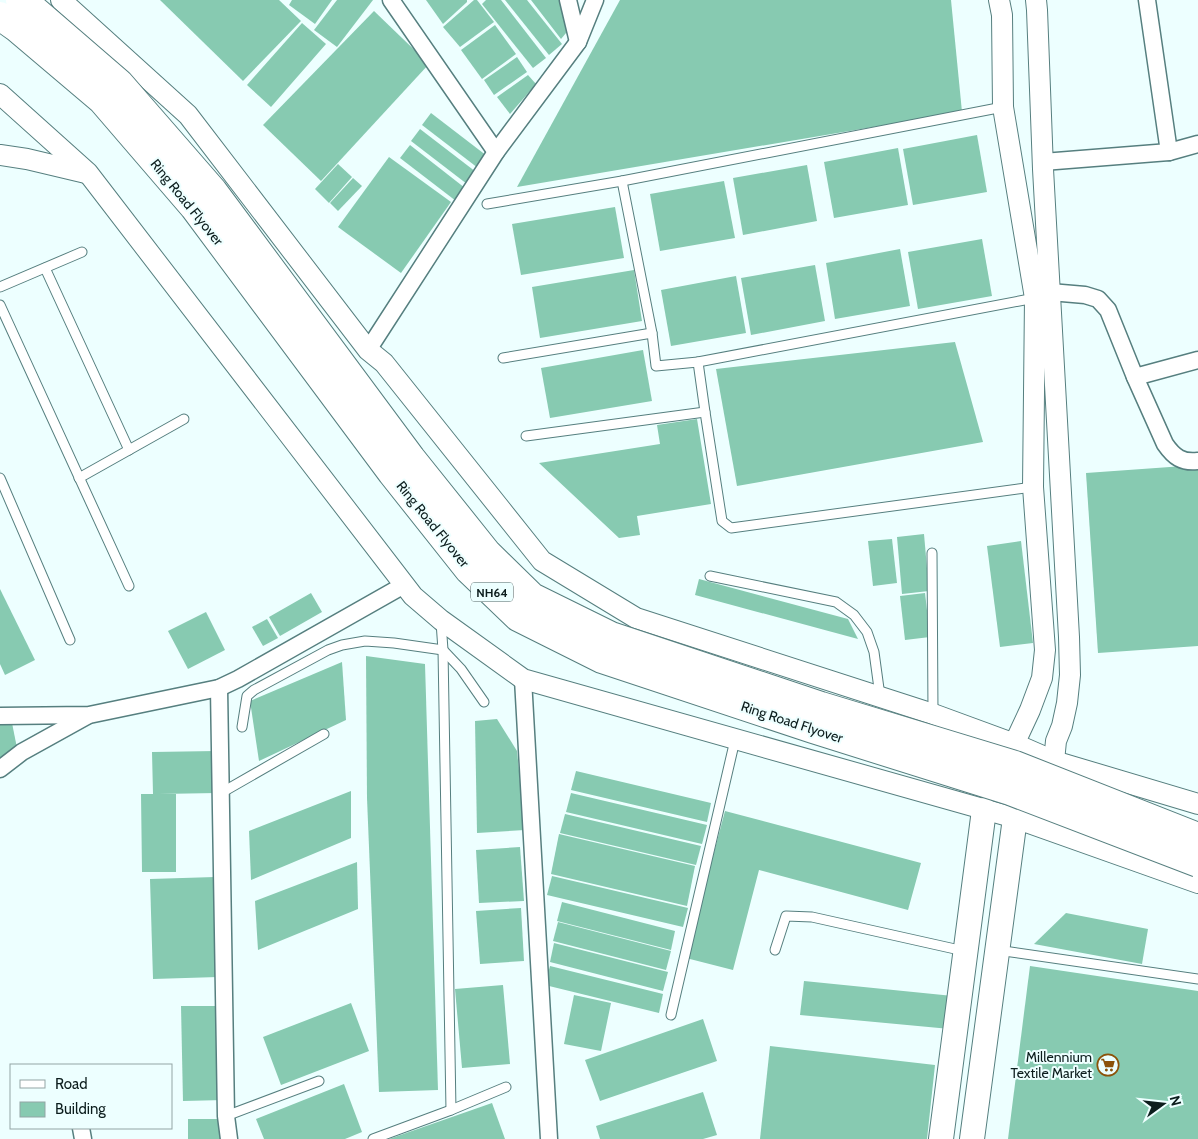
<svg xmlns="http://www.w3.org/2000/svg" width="1198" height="1139" font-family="Cabin,sans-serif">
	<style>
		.building { fill: #87cab1 }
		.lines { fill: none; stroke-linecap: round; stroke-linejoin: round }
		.service-casing { stroke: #567f7f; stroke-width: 11 }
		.minor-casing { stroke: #567f7f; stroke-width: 19 }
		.tertiary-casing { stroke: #567f7f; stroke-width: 22 }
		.secondary-casing { stroke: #567f7f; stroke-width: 26 }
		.service { stroke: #fff; stroke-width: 9 }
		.minor { stroke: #fff; stroke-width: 16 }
		.tertiary { stroke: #fff; stroke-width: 20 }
		.secondary { stroke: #fff; stroke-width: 24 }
		.trunk-bridge-casing { stroke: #567f7f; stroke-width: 30; stroke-linecap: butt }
		.trunk-bridge { stroke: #fff; stroke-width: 28 }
		.labels { text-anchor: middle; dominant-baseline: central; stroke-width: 4; stroke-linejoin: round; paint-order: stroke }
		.shield { fill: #edffff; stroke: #506161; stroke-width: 1 }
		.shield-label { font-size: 12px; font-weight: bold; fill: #0c1d1d }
		.street-label { font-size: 14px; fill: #0c1d1d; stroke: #edffff }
		.poi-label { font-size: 14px; fill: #0c1d1d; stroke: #edffff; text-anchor: end }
	</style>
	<rect width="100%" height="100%" fill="#edffff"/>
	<!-- building -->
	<g class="building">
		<path d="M160,0H279L301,21L243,81Z"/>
		<path d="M292,0H332L315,24L289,5Z"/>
		<path d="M337,0H373L337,47L314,30Z"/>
		<path d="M426,0H467V2L443,24Z"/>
		<path d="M474,0H477L494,22L460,47L443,27Z"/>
		<path d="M486,0H501L546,58L533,68L482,4Z"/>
		<path d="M505,0H527L562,44L549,55Z"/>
		<path d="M531,0H563L567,9L562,13L571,27L561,39Z"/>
		<path d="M620,0H951L962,112L517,187Z"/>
		<path d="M374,11L429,64L321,181L263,125Z"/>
		<path d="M302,23L326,44L271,107L247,85Z"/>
		<path d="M495,25L516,54L482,79L461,50Z"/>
		<path d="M517,57L527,72L494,95L484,80Z"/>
		<path d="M528,75L536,84L510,114L497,97Z"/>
		<path d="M431,113L487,156L478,168L422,125Z"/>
		<path d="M420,129L476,172L467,184L411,141Z"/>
		<path d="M977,135L987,192L913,205L903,149Z"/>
		<path d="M410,145L465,188L456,201L400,158Z"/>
		<path d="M898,148L908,205L834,218L824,162Z"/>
		<path d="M389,157L451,202L401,273L338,227Z"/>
		<path d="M338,164L352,177L329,203L315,189Z"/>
		<path d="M807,165L817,221L743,235L733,178Z"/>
		<path d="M353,178L362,186L338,211L330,203Z"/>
		<path d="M724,181L735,238L660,251L650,194Z"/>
		<path d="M615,207L624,258L521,275L512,224Z"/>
		<path d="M982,239L992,296L918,309L908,252Z"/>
		<path d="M900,249L910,306L835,319L826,263Z"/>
		<path d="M815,265L825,321L751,335L741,278Z"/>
		<path d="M634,270L642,321L540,338L532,287Z"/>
		<path d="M736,276L746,333L671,346L661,290Z"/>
		<path d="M955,342L983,442L737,486L716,369Z"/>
		<path d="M643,350L652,401L550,418L541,368Z"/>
		<path d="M697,419L711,504L637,516L640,535L619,538L539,463L660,444L657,425Z"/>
		<path d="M1198,465V646L1098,653L1086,473Z"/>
		<path d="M924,534L929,591L902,594L897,537Z"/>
		<path d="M892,539L897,583L873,586L868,541Z"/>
		<path d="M1021,541L1033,643L1000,647L987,546Z"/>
		<path d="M699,579L848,619L858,639L695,595Z"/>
		<path d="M0,589L35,660L5,675L0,664Z"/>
		<path d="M311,593L322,612L280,636L269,617Z"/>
		<path d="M925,593L930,637L905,640L900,596Z"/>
		<path d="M206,612L225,650L188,669L168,631Z"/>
		<path d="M267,619L278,638L263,646L252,627Z"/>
		<path d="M366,656L425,664L438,1090L379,1092L367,798Z"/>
		<path d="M342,662L346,720L259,761L250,701Z"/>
		<path d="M497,719L517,751L525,830L477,833L475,721Z"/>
		<path d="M12,723L18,753L0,758V725Z"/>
		<path d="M216,751L217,793L159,794H176V872H142L141,794H153L152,752Z"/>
		<path d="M576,771L711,803L707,822L571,790Z"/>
		<path d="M351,791V838L251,880L249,831Z"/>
		<path d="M571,793L707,825L702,844L566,812Z"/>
		<path d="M725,811L921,863L908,910L759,870L733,970L686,958Z"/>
		<path d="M565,814L701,846L696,865L560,833Z"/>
		<path d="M559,834L695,866L687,906L551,874Z"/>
		<path d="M520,847L524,901L479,903L476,850Z"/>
		<path d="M357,862L358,909L258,950L255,901Z"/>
		<path d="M552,876L688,908L683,927L547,895Z"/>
		<path d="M215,877L218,977L153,979L150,879Z"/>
		<path d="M562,902L675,931L671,950L557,921Z"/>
		<path d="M521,908L524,961L480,964L476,911Z"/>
		<path d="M1066,913L1148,929L1142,964L1034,944Z"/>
		<path d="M558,922L671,951L666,970L553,941Z"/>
		<path d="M554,943L668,972L663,991L550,962Z"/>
		<path d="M550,966L663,994L659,1013L545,985Z"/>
		<path d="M1030,966L1198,991V1139H1008Z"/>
		<path d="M804,981L953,996L950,1029L800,1015Z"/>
		<path d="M503,985L510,1064L462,1068L455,989Z"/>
		<path d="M574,995L611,1003L601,1051L564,1044Z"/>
		<path d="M351,1003L369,1051L281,1085L263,1037Z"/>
		<path d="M181,1006H222L224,1100L183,1101Z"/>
		<path d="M703,1019L717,1061L600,1101L585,1060Z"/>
		<path d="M770,1046L935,1065L927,1139H760Z"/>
		<path d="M344,1084L362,1132L345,1139H264L256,1119Z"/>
		<path d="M703,1092L717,1135L703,1139H600L596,1126Z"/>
		<path d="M492,1103L505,1139H389Z"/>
		<rect x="188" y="1119" width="34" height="20"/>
	</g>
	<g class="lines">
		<!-- service casing -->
		<g class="service-casing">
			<g id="service">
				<path d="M622,181L652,333L656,366L698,362L705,412L722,521L731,528L1033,487"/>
				<path d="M487,204L622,181L1003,107"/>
				<path d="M45,268L129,450"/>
				<path d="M0,287L82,252"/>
				<path d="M0,305L129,586"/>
				<path d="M503,358L652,333"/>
				<path d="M698,362L1035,298"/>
				<path d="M526,436L705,412"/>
				<path d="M0,478L70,640"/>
				<path d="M79,478L184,419"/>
				<path d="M932,553L933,713"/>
				<path d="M710,576L836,602L854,615L867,632L874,652L880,696"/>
				<path d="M441,622L443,650L451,1110"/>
				<path d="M242,727L247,696L254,690L328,650L342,645L365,641L394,643L443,650L461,669L484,702"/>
				<path d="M221,793L324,734"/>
				<path d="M775,950L786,916L812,917L964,951"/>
				<path d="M997,950L1198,979"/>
				<path d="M671,1015L735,740"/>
				<path d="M226,1116L319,1081"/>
				<path d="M373,1139L451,1110L506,1087"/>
			</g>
		</g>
		<!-- minor casing -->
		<g class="minor-casing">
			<g id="minor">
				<path d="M391,0L496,152"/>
				<path d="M568,0L578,42"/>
				<path d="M1147,0L1169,152"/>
				<path d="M1043,162L1169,152L1198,144"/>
				<path d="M1050,292L1085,295L1098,299L1108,310L1135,377L1165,444C1174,457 1182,463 1198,461"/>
				<path d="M368,350L496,152L578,42L595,0"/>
				<path d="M1135,377L1198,360"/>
				<path d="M523,679L549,1139"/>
				<path d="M219,688L226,1116L229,1139"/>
				<path d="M0,716L89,715L219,688L238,679L404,585"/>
				<path d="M0,769L22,752L87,716"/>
				<path d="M81,1128L83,1139"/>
			</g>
		</g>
		<!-- tertiary casing -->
		<g class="tertiary-casing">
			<g id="tertiary">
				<path d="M61,0L188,115L368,350L384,363L542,561L636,618L933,714L1015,744L1054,761L1198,804"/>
				<path d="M999,0L1002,15L1003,107L1035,298L1033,487L1045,650L1042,678L1030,710L1009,755"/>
				<path d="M1036,0L1037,10L1043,169L1069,637L1070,675L1067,703L1062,726L1056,741L1054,761L1047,770"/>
				<path d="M0,94L88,173L413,596L441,620L523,679L1015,818L1198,883"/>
				<path d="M0,155L27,159L86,173"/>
			</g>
		</g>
		<!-- secondary casing -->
		<g class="secondary-casing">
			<g id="secondary">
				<path d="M941,1139L984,810"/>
				<path d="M972,1139L1015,818"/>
			</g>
		</g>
		<!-- service -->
		<use href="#service" class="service"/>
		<!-- minor -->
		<use href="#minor" class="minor"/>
		<!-- tertiary -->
		<use href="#tertiary" class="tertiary"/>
		<!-- secondary -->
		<use href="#secondary" class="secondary"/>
		<!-- trunk-bridge casing -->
		<g class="trunk-bridge-casing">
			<g id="trunk-bridge">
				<path d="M20,0L32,8L119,83L213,191L411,458L487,553L532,597L611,636L821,706L1015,765L1198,837"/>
				<path d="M0,16L17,28L102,100L194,207L392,473L469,570L518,617L602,659L813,729L1010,791L1198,863"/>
			</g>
		</g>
		<!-- trunk-bridge -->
		<use href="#trunk-bridge" class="trunk-bridge"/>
	</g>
	<!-- icons -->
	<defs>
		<g id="supermarket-ring" transform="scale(1.125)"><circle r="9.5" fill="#edffff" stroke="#8b5209" stroke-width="1.5"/><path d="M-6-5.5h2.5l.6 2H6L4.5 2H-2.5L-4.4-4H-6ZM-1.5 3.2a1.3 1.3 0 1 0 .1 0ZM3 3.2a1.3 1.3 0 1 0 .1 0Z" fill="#8b5209"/></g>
	</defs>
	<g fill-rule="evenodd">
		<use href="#supermarket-ring" x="1108" y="1065"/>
	</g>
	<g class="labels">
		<!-- shield labels -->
		<rect class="shield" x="471" y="582.5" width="42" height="19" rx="4"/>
		<g class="shield-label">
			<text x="492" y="592">NH64</text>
		</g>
		<!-- street labels -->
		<g class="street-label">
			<text transform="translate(187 202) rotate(51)">Ring Road Flyover</text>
			<text transform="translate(433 524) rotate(51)">Ring Road Flyover</text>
			<text transform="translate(792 722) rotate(18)">Ring Road Flyover</text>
		</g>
		<!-- poi labels -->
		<g class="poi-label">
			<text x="1092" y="1057">Millennium<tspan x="1092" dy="16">Textile Market</tspan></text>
		</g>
	</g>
	<!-- legend -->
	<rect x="10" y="1064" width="162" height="65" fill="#edffff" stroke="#93a5a5"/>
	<rect x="20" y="1080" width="25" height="8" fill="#ffffff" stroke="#93a5a5"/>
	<text x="55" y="1089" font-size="15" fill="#0c1d1d">Road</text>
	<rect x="20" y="1102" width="25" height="15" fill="#87cab1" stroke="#93a5a5"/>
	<text x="55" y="1114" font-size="15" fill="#0c1d1d">Building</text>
	<!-- north arrow -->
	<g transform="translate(1163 1104) rotate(75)" stroke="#edffff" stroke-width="4" paint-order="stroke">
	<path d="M0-4L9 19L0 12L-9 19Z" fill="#0c1d1d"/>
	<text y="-8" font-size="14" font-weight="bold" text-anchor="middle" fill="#0c1d1d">N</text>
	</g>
</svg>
